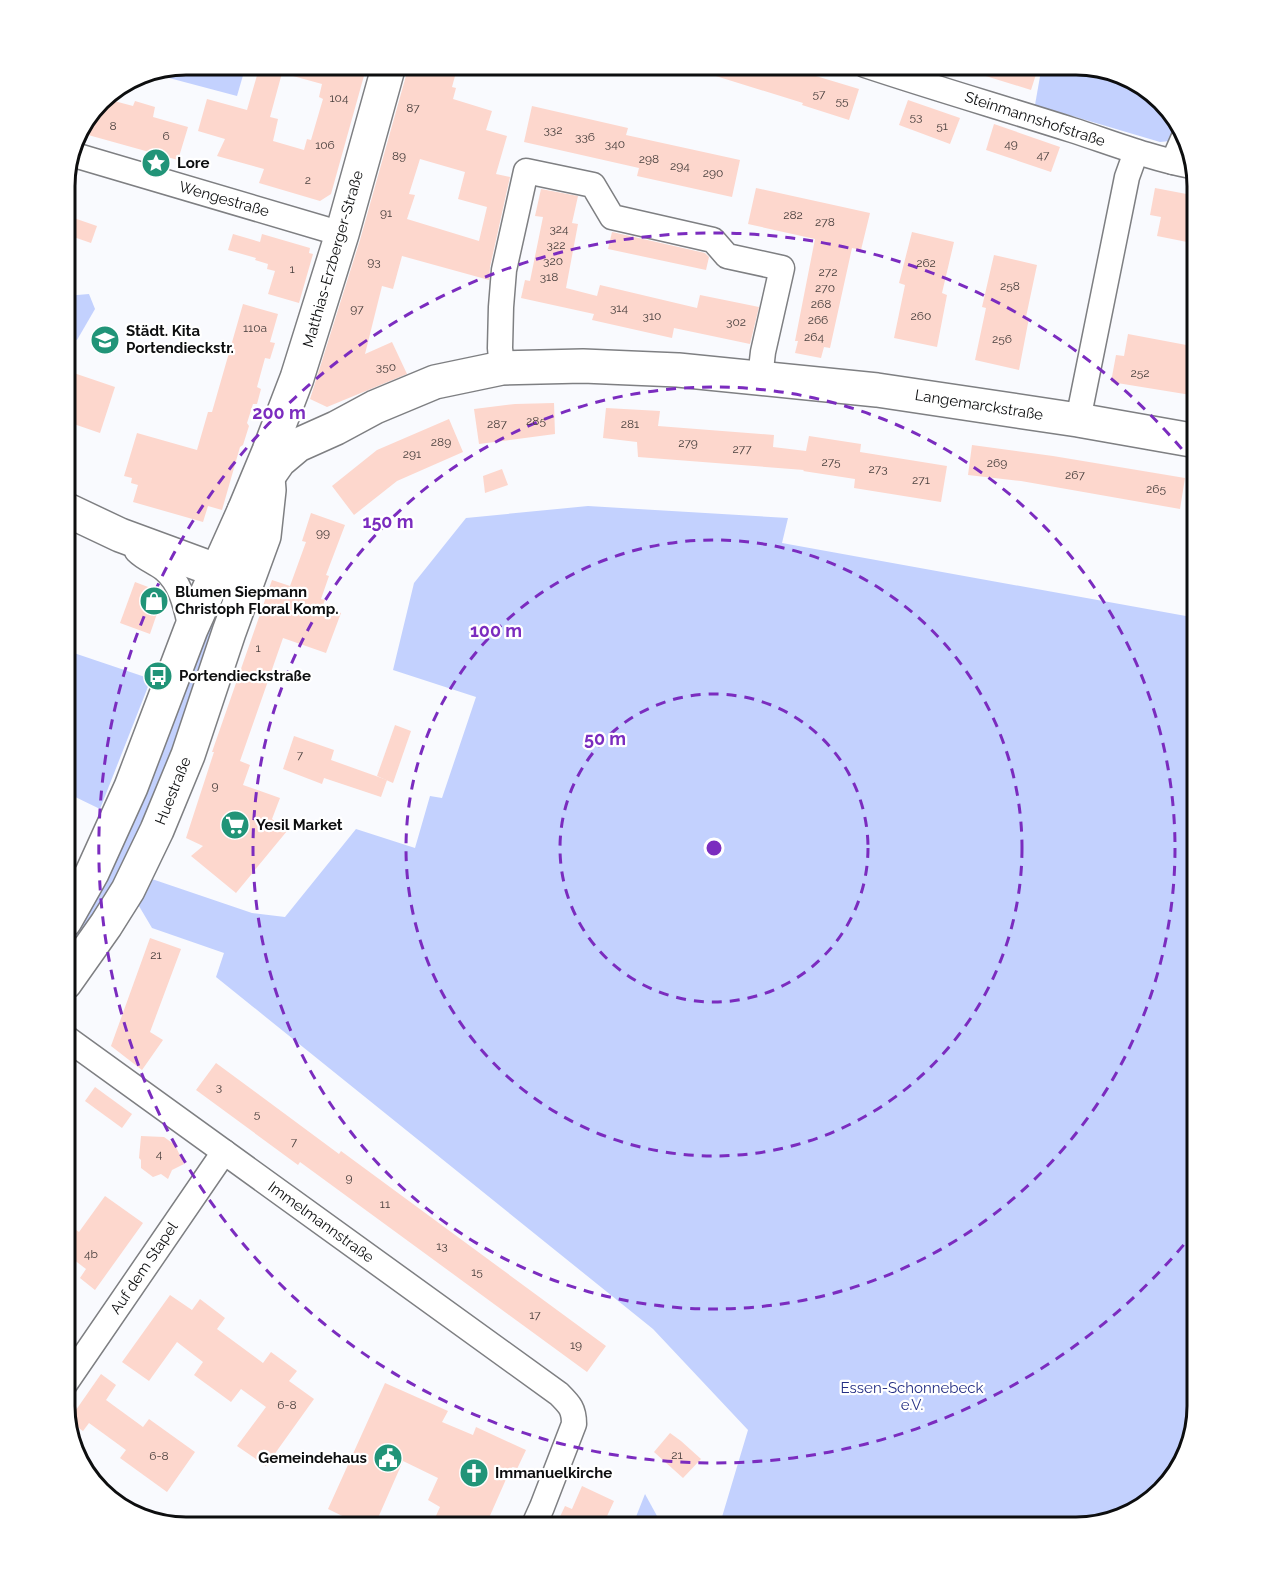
<svg xmlns="http://www.w3.org/2000/svg" width="1262" height="1592" font-family="Raleway,sans-serif">
	<style>
		.green { fill: #c3d1fe }
		.building { fill: #fdd7cd; fill-rule: evenodd }
		.lines { fill: none; stroke-linecap: round; stroke-linejoin: round }
		.street-casing { stroke: #7e7f82; stroke-width: 27 }
		.secondary-casing { stroke: #7e7f82; stroke-width: 36 }
		.street { stroke: #fff; stroke-width: 24 }
		.secondary { stroke: #fff; stroke-width: 33 }
		.ring { fill: none; stroke: #7b2cbf; stroke-width: 3; stroke-dasharray: 10 8 }
		.labels { text-anchor: middle; dominant-baseline: central; stroke-width: 4.5; stroke-linejoin: round; paint-order: stroke }
		.number-label { font-size: 12px; fill: #49403e }
		.street-label { font-size: 15px; fill: #0d0e0f; stroke: #fff }
		.poi-label { font-size: 15px; font-weight: bold; fill: #0d0e0f; stroke: #fff; text-anchor: start }
		.park-label { font-size: 15px; fill: #242f84; stroke: #fff }
		.rim { fill: none; stroke: #0d0e0f; stroke-width: 3 }
		.centre { fill: #7b2cbf; stroke: #fff; stroke-width: 3 }
		.ring-label { font-size: 18px; text-anchor: middle; font-weight: bold; fill: #7b2cbf; stroke: #fff; stroke-width: 4.5; stroke-linejoin: round; paint-order: stroke }
	</style>
	<rect width="100%" height="100%" fill="#f9fafe"/>
	<!-- green -->
	<g class="green">
		<path d="M186,65H246L237,96L154,74L155,71Z"/>
		<path d="M1042,65H1083L1137,81L1177,119L1180,128L1170,141L1160,142L1035,105Z"/>
		<path d="M89,294L95,309L77,340L65,338V296Z"/>
		<path d="M588,506L788,518L782,543L1197,618V1406L1181,1466L1143,1507L1076,1527H719L748,1430L653,1329L216,977L224,953L152,928L136,901L146,877L252,913L285,917L356,829L415,848L430,796L442,798L476,697L393,670L414,583L466,518Z"/>
		<path d="M206,621L215,624L164,791L65,971V950L80,925Z"/>
		<path d="M65,650L151,679L100,809L65,792Z"/>
		<path d="M645,1494L663,1527H632Z"/>
	</g>
	<!-- building -->
	<g class="building">
		<path d="M260,65H367L331,194L320,201L259,183L264,169L217,156L225,139L198,131L207,99L247,110ZM282,73L322,84L319,97L323,99L311,140L307,139L304,150L273,141L278,119L270,117Z"/>
		<path d="M409,65H458L452,87L456,88L453,99L492,111L486,130L507,136L496,174L510,177L490,267L489,280L402,256L393,289L382,286L365,354L392,342L407,374L327,407L310,399L360,240ZM420,159L465,172L458,199L487,207L479,241L407,219L415,195L409,194Z"/>
		<path d="M690,65H776L775,67L806,73L859,89L849,120L802,105L803,103L690,68Z"/>
		<path d="M963,65H1039L1031,90L963,69Z"/>
		<path d="M103,98L133,106L135,101L155,107L153,117L188,127L178,160L81,133L84,124Z"/>
		<path d="M908,100L960,118L950,144L899,125Z"/>
		<path d="M532,106L628,128L626,135L740,160L732,197L637,176L639,168L524,142Z"/>
		<path d="M994,124L1060,147L1051,172L986,150Z"/>
		<path d="M756,188L870,213L861,250L852,248L830,348L824,347L821,358L795,353L798,341H795L815,239L748,224Z"/>
		<path d="M1155,188L1197,196V244L1157,236L1161,217L1150,215Z"/>
		<path d="M541,189L578,196L572,223L578,224L566,288L597,296L600,285L697,308L700,295L759,307L750,344L674,328L672,338L592,320L594,314L521,298L525,280L530,281L543,217L535,216Z"/>
		<path d="M65,215L97,226L91,243L65,234Z"/>
		<path d="M612,232L705,253L709,257L706,270L608,249Z"/>
		<path d="M912,232L954,242L942,293L947,295L937,347L894,338L905,285L899,283Z"/>
		<path d="M233,234L260,242L262,234L310,248L309,253L313,254L299,303L268,294L275,271L267,269L268,264L255,260L256,258L228,250Z"/>
		<path d="M994,255L1037,265L1026,317L1029,318L1019,370L975,360L986,308L982,307Z"/>
		<path d="M243,304L278,314L270,342L275,343L270,359L265,358L257,387L261,389L257,404H253L247,423L249,426L243,445L240,447L222,510L208,506L203,522L133,502L138,485L131,483L132,478L124,476L137,433L197,450L208,412H212Z"/>
		<path d="M1128,334L1197,347V396L1111,382L1116,355L1124,356Z"/>
		<path d="M65,370L115,387L100,433L65,421Z"/>
		<path d="M554,403L555,434L479,444L474,409L515,404Z"/>
		<path d="M606,408L660,411L658,426L774,435L773,447L806,451L809,436L861,444L860,452L947,466L941,502L854,488L855,479L803,471L804,470L638,457L637,442L603,438Z"/>
		<path d="M449,419L463,452L397,481L354,515L332,486L377,450Z"/>
		<path d="M972,445L1053,456L1185,478L1180,509L1021,481L968,475Z"/>
		<path d="M502,469L508,485L485,493L483,476Z"/>
		<path d="M311,513L345,525L326,575L329,576L321,599L325,600L322,607L341,613L326,653L283,638L240,761L250,765L243,785L280,798L272,819L287,831L236,893L191,856L203,846L186,838L214,752H212L272,580L290,586L306,542L302,541Z"/>
		<path d="M135,582L164,593L150,634L120,623Z"/>
		<path d="M395,725L411,731L393,783L377,776Z"/>
		<path d="M294,736L334,750L331,760L387,780L381,797L324,778L322,784L283,769Z"/>
		<path d="M150,938L181,949L150,1032L163,1040L142,1070L111,1046Z"/>
		<path d="M216,1063L339,1154L341,1151L606,1346L587,1372L300,1162L298,1165L196,1090Z"/>
		<path d="M95,1087L132,1114L122,1128L85,1101Z"/>
		<path d="M141,1136L164,1137L175,1145L184,1164L172,1170L168,1179L161,1174L153,1177L141,1168V1160L139,1158Z"/>
		<path d="M105,1196L143,1223L95,1290L80,1278L86,1269L65,1253V1243L75,1229L79,1232Z"/>
		<path d="M170,1295L192,1310L200,1299L225,1318L217,1329L263,1363L271,1352L297,1371L289,1381L314,1399L266,1466L237,1446L266,1407L241,1389L231,1402L194,1375L203,1362L177,1342L149,1381L122,1362Z"/>
		<path d="M101,1374L116,1385L106,1400L143,1427L149,1419L195,1452L167,1492L120,1458L126,1450L89,1423L83,1431L69,1421V1420Z"/>
		<path d="M385,1383L448,1411L442,1422L473,1435L476,1427L526,1450L517,1469L513,1467L511,1468L485,1527H431L440,1507L428,1500L438,1478L403,1461L374,1527H365L328,1509Z"/>
		<path d="M670,1433L681,1441L701,1459L683,1478L654,1452Z"/>
		<path d="M582,1486L614,1501L602,1527H564L558,1521L565,1506L572,1509Z"/>
	</g>
	<g class="lines">
		<!-- street casing -->
		<g class="street-casing">
			<g id="street">
				<path d="M865,65C934,88 1003,108 1072,130C1112,143 1150,158 1191,166"/>
				<path d="M71,154L342,234"/>
				<path d="M1173,162L1183,139"/>
				<path d="M502,368L500,348L501,307L504,270L526,171L593,185L612,217L713,240L727,256L782,268L763,352L760,378"/>
				<path d="M1078,420L1127,177L1136,152"/>
				<path d="M137,551C145,559 155,562 164,569C182,584 186,608 191,629"/>
				<path d="M65,1037L559,1394C570,1405 574,1409 574,1424L542,1507L533,1527"/>
				<path d="M65,1384L224,1152"/>
			</g>
		</g>
		<!-- secondary casing -->
		<g class="secondary-casing">
			<g id="secondary">
				<path d="M65,509L120,535L237,578"/>
				<path d="M244,511L279,461L298,445L336,428L375,407L435,382L502,368L583,366L678,370L877,390L1078,420L1197,441"/>
				<path d="M65,921L92,873L131,787L191,629L244,511L269,451L297,378L342,234L389,65"/>
				<path d="M65,983L106,925L128,890L157,830L188,755L229,632L264,536L269,490L268,478"/>
			</g>
		</g>
		<!-- street -->
		<use href="#street" class="street"/>
		<!-- secondary -->
		<use href="#secondary" class="secondary"/>
	</g>
	<!-- distance rings -->
	<g class="ring">
		<circle cx="714" cy="848" r="154"/>
		<circle cx="714" cy="848" r="308"/>
		<circle cx="714" cy="848" r="461"/>
		<path d="M1195 1231A615 615 0 1 1 1195 465"/>
	</g>
	<!-- icons -->
	<defs>
		<g id="sight-disc" transform="scale(1.5)"><circle r="9.5" fill="#219478" stroke="#fff"/><path d="M0-6L1.8-2.2L6-1.7L2.9 1.2L3.7 5.4L0 3.3L-3.7 5.4L-2.9 1.2L-6-1.7L-1.8-2.2Z" fill="#fff"/></g>
		<g id="school-disc" transform="scale(1.5)"><circle r="9.5" fill="#219478" stroke="#fff"/><path d="M0-5L7-2L0 1L-7-2ZM-4 1L0 2.5L4 1V4Q0 6-4 4Z" fill="#fff"/></g>
		<g id="shop-disc" transform="scale(1.5)"><circle r="9.5" fill="#219478" stroke="#fff"/><path d="M-5-2.5h2.3a2.7 3.5 0 0 1 5.4 0H5L5.5 6h-11ZM-1.5-2.5h3a1.5 2.3 0 0 0-3 0Z" fill="#fff"/></g>
		<g id="bus-disc" transform="scale(1.5)"><circle r="9.5" fill="#219478" stroke="#fff"/><path d="M-5-6H5V4H4V6H2V4H-2V6H-4V4H-5ZM-3.5-4V0h7V-4ZM-3.5 1.2v1.5H-2V1.2ZM2 1.2v1.5H3.5V1.2Z" fill="#fff"/></g>
		<g id="supermarket-disc" transform="scale(1.5)"><circle r="9.5" fill="#219478" stroke="#fff"/><path d="M-6-5.5h2.5l.6 2H6L4.5 2H-2.5L-4.4-4H-6ZM-1.5 3.2a1.3 1.3 0 1 0 .1 0ZM3 3.2a1.3 1.3 0 1 0 .1 0Z" fill="#fff"/></g>
		<g id="civic-disc" transform="scale(1.5)"><circle r="9.5" fill="#219478" stroke="#fff"/><path d="M-.6-6.5H3V-4.5H.6V-3L4-1V1h2V6H-6V1h2V-1L-.6-3ZM-1.2 2.5V6h2.4V2.5Z" fill="#fff"/></g>
		<g id="church-disc" transform="scale(1.5)"><circle r="9.5" fill="#219478" stroke="#fff"/><path d="M-1.2-6h2.4v3.5h3.3v2.4h-3.3V6h-2.4V-.1h-3.3v-2.4h3.3Z" fill="#fff"/></g>
	</defs>
	<g fill-rule="evenodd">
		<use href="#sight-disc" x="156" y="163"/>
		<use href="#school-disc" x="105" y="340"/>
		<use href="#shop-disc" x="154" y="601"/>
		<use href="#bus-disc" x="158" y="676"/>
		<use href="#supermarket-disc" x="235" y="825"/>
		<use href="#civic-disc" x="388" y="1458"/>
		<use href="#church-disc" x="474" y="1473"/>
	</g>
	<g class="labels">
		<!-- number labels -->
		<g class="number-label">
			<text x="819" y="94">57</text>
			<text x="339" y="98">104</text>
			<text x="842" y="101">55</text>
			<text x="413" y="108">87</text>
			<text x="916" y="117">53</text>
			<text x="113" y="126">8</text>
			<text x="942" y="126">51</text>
			<text x="553" y="130">332</text>
			<text x="166" y="136">6</text>
			<text x="585" y="137">336</text>
			<text x="615" y="144">340</text>
			<text x="1011" y="144">49</text>
			<text x="325" y="145">106</text>
			<text x="1043" y="155">47</text>
			<text x="399" y="156">89</text>
			<text x="649" y="159">298</text>
			<text x="680" y="166">294</text>
			<text x="713" y="173">290</text>
			<text x="308" y="180">2</text>
			<text x="386" y="213">91</text>
			<text x="793" y="215">282</text>
			<text x="825" y="222">278</text>
			<text x="559" y="229">324</text>
			<text x="556" y="245">322</text>
			<text x="553" y="261">320</text>
			<text x="374" y="262">93</text>
			<text x="926" y="263">262</text>
			<text x="292" y="269">1</text>
			<text x="828" y="272">272</text>
			<text x="549" y="277">318</text>
			<text x="1010" y="286">258</text>
			<text x="825" y="288">270</text>
			<text x="821" y="304">268</text>
			<text x="619" y="308">314</text>
			<text x="357" y="309">97</text>
			<text x="652" y="316">310</text>
			<text x="921" y="316">260</text>
			<text x="818" y="320">266</text>
			<text x="736" y="322">302</text>
			<text x="255" y="328">110a</text>
			<text x="814" y="337">264</text>
			<text x="1002" y="339">256</text>
			<text x="386" y="367">350</text>
			<text x="1140" y="373">252</text>
			<text x="536" y="421">285</text>
			<text x="497" y="424">287</text>
			<text x="630" y="424">281</text>
			<text x="441" y="442">289</text>
			<text x="688" y="443">279</text>
			<text x="742" y="449">277</text>
			<text x="412" y="454">291</text>
			<text x="831" y="462">275</text>
			<text x="997" y="463">269</text>
			<text x="878" y="469">273</text>
			<text x="1075" y="475">267</text>
			<text x="921" y="480">271</text>
			<text x="1156" y="489">265</text>
			<text x="323" y="533">99</text>
			<text x="258" y="648">1</text>
			<text x="300" y="755">7</text>
			<text x="215" y="786">9</text>
			<text x="156" y="955">21</text>
			<text x="219" y="1087">3</text>
			<text x="257" y="1114">5</text>
			<text x="294" y="1142">7</text>
			<text x="159" y="1154">4</text>
			<text x="349" y="1178">9</text>
			<text x="385" y="1204">11</text>
			<text x="442" y="1246">13</text>
			<text x="91" y="1254">4b</text>
			<text x="477" y="1272">15</text>
			<text x="535" y="1315">17</text>
			<text x="576" y="1345">19</text>
			<text x="287" y="1405">6-8</text>
			<text x="677" y="1455">21</text>
			<text x="159" y="1456">6-8</text>
		</g>
		<!-- street labels -->
		<g class="street-label">
			<text transform="translate(1035 119) rotate(18)">Steinmannshofstraße</text>
			<text transform="translate(224 199) rotate(16)">Wengestraße</text>
			<text transform="translate(333 259) rotate(-74)">Matthias-Erzberger-Straße</text>
			<text transform="translate(979 405) rotate(9)">Langemarckstraße</text>
			<text transform="translate(173 791) rotate(-68)">Huestraße</text>
			<text transform="translate(321 1222) rotate(36)">Immelmannstraße</text>
			<text transform="translate(144 1268) rotate(-56)">Auf dem Stapel</text>
		</g>
		<!-- poi labels -->
		<g class="poi-label">
			<text x="177" y="163">Lore</text>
			<text x="126" y="331">Städt. Kita<tspan x="126" dy="17">Portendieckstr.</tspan></text>
			<text x="175" y="592">Blumen Siepmann<tspan x="175" dy="17">Christoph Floral Komp.</tspan></text>
			<text x="179" y="676">Portendieckstraße</text>
			<text x="256" y="825">Yesil Market</text>
			<text x="367" y="1458" text-anchor="end">Gemeindehaus</text>
			<text x="495" y="1473">Immanuelkirche</text>
		</g>
		<!-- park labels -->
		<g class="park-label">
			<text x="912" y="1388">Essen-Schonnebeck<tspan x="912" dy="17">e.V.</tspan></text>
		</g>
	</g>
	<!-- crop -->
	<path d="M0 0H1262V1592H0ZM186 75H1076A111 111 0 0 1 1187 186V1406A111 111 0 0 1 1076 1517H186A111 111 0 0 1 75 1406V186A111 111 0 0 1 186 75Z" fill="#fff" fill-rule="evenodd"/>
	<path class="rim" d="M186 75H1076A111 111 0 0 1 1187 186V1406A111 111 0 0 1 1076 1517H186A111 111 0 0 1 75 1406V186A111 111 0 0 1 186 75Z"/>
	<circle cx="714" cy="848" r="9" class="centre"/>
	<g class="ring-label">
		<text x="279" y="419">200 m</text>
		<text x="388" y="528">150 m</text>
		<text x="496" y="637">100 m</text>
		<text x="605" y="745">50 m</text>
	</g>
</svg>
